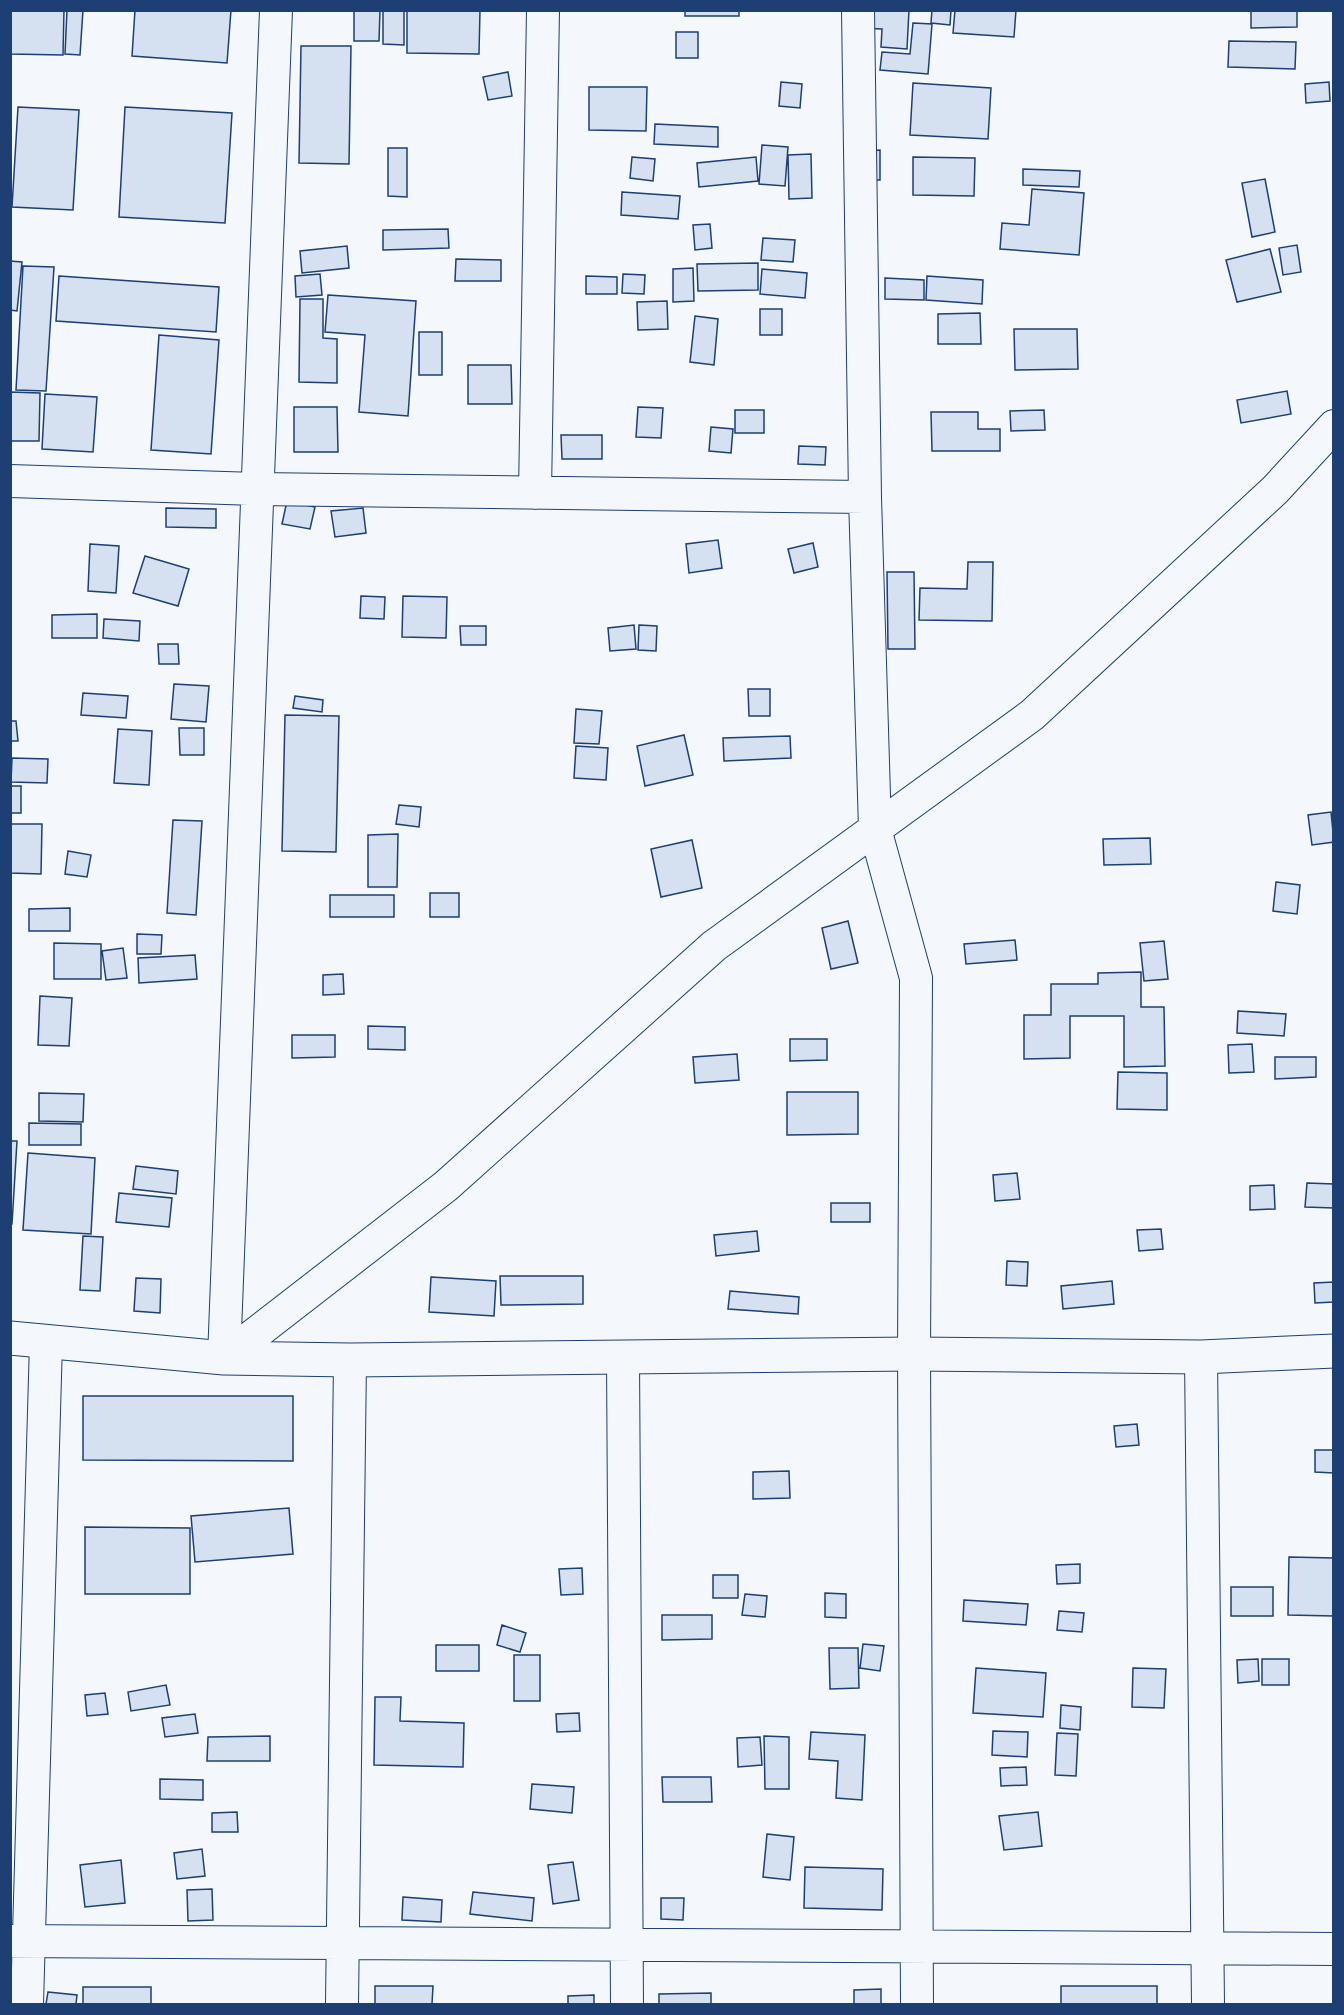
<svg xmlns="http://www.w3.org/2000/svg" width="1344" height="2015" font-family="'Titillium Web',sans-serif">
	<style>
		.building { fill: #d5e0f0; stroke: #1d3f73; stroke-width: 1.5 }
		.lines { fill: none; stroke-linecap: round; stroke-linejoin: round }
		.street-casing { stroke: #1d3f73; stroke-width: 34 }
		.secondary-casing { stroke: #1d3f73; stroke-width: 35 }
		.street { stroke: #f4f7fb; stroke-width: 32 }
		.secondary { stroke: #f4f7fb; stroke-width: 33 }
	</style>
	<rect width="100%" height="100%" fill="#f4f7fb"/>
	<path class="building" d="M 10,10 L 64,10 L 63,55 L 10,54 Z
		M 67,10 L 83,10 L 80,55 L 65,54 Z
		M 135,10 L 231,10 L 227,63 L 132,56 Z
		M 354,10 L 380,10 L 379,41 L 354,41 Z
		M 383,10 L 404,10 L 404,45 L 383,44 Z
		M 407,10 L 480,10 L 479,54 L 407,53 Z
		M 685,10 L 739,10 L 739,16 L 685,16 Z
		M 862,10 L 909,10 L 907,49 L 881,47 L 882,29 L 861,28 Z
		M 932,10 L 951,10 L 950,25 L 931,23 Z
		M 955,10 L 1016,10 L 1014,37 L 953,33 Z
		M 1251,10 L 1297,10 L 1297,27 L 1251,28 Z
		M 913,23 L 932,24 L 928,74 L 880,70 L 882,52 L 910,54 Z
		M 676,32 L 698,32 L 698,58 L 676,58 Z
		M 1229,41 L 1296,42 L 1295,69 L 1228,67 Z
		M 301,46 L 351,46 L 349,164 L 299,163 Z
		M 508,72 L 512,96 L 488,100 L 483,77 Z
		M 781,82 L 802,84 L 800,108 L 779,106 Z
		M 1329,82 L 1330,101 L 1306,103 L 1305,84 Z
		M 913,83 L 991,88 L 988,139 L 910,135 Z
		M 589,87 L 647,87 L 646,131 L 589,130 Z
		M 18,107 L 79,110 L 73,210 L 12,207 Z
		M 125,107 L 232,113 L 225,223 L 119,217 Z
		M 655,124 L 718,127 L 718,147 L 654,144 Z
		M 762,145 L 788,147 L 785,186 L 759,184 Z
		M 388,148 L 407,148 L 407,197 L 388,196 Z
		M 880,150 L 880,180 L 865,180 L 865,151 Z
		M 811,154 L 812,198 L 789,199 L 788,155 Z
		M 632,157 L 655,159 L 653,181 L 630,178 Z
		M 756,157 L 758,181 L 699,187 L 697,163 Z
		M 913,157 L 975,158 L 974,196 L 913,195 Z
		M 1023,169 L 1080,171 L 1079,187 L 1023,185 Z
		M 1265,179 L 1275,232 L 1252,237 L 1242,183 Z
		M 1032,189 L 1084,193 L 1079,255 L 1000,249 L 1002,223 L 1029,225 Z
		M 622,192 L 680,196 L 678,219 L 621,215 Z
		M 710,224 L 712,248 L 695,250 L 693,225 Z
		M 448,229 L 449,248 L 383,250 L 383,230 Z
		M 763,238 L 795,240 L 793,262 L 761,260 Z
		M 1297,245 L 1301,272 L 1283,275 L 1279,248 Z
		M 347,246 L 349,268 L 302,273 L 300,251 Z
		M 1270,249 L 1281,292 L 1237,302 L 1226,260 Z
		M 456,259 L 501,260 L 501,281 L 455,281 Z
		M 10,261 L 22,262 L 17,311 L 10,310 Z
		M 758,263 L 758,290 L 698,291 L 697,264 Z
		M 23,266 L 54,267 L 46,391 L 16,390 Z
		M 693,268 L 694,301 L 673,302 L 673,269 Z
		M 762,269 L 807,273 L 805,298 L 760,294 Z
		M 320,274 L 322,295 L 296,297 L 295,276 Z
		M 623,274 L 645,275 L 644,294 L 622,293 Z
		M 59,276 L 219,287 L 216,332 L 56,321 Z
		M 586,276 L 617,277 L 617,294 L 586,294 Z
		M 927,276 L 983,280 L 982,304 L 926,300 Z
		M 885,278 L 924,280 L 924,300 L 885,299 Z
		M 328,295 L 416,301 L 408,416 L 359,412 L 365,335 L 325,332 Z
		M 300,299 L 323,299 L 323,338 L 337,339 L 337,383 L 299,382 Z
		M 667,301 L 668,329 L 638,330 L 637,302 Z
		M 760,309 L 782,309 L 782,335 L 760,335 Z
		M 980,313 L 981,344 L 938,344 L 938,314 Z
		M 695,316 L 718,319 L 714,365 L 690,362 Z
		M 1014,329 L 1077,329 L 1078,369 L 1015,370 Z
		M 419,332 L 442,332 L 442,375 L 419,375 Z
		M 159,335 L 219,340 L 211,454 L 151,450 Z
		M 468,365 L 511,365 L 512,404 L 468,404 Z
		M 1287,391 L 1291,414 L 1241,423 L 1237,400 Z
		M 10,392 L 40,393 L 39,441 L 10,441 Z
		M 45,394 L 97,397 L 93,452 L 42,449 Z
		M 294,407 L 337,407 L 338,452 L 294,452 Z
		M 638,407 L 663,408 L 661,438 L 636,437 Z
		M 735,410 L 764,410 L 764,433 L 735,433 Z
		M 1044,410 L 1045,430 L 1011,431 L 1010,411 Z
		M 931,412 L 978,412 L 978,429 L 1000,429 L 1000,451 L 932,451 Z
		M 711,427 L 733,429 L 731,453 L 709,451 Z
		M 561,435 L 602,435 L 602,459 L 562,459 Z
		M 799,446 L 826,447 L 825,465 L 798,464 Z
		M 287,501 L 315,507 L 310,529 L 282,524 Z
		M 166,508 L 216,509 L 216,528 L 166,527 Z
		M 363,508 L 366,533 L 335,537 L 331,511 Z
		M 718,540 L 722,568 L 689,573 L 686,544 Z
		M 813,543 L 818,567 L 794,573 L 788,549 Z
		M 90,544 L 119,546 L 116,593 L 88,591 Z
		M 145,556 L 189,569 L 178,606 L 133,593 Z
		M 968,562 L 993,562 L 992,621 L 919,620 L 920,588 L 967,589 Z
		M 887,572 L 914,572 L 915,649 L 888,649 Z
		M 361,596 L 385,597 L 384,619 L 360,618 Z
		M 403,596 L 447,597 L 446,638 L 402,637 Z
		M 97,614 L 97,638 L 52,638 L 52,615 Z
		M 104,619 L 140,621 L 139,641 L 103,638 Z
		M 634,625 L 636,649 L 610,651 L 608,628 Z
		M 639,625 L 657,626 L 656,651 L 638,650 Z
		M 460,626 L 486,626 L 486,645 L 461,645 Z
		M 158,644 L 178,644 L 179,664 L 159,664 Z
		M 174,684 L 209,686 L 206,722 L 171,719 Z
		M 748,689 L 770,689 L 770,716 L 749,716 Z
		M 83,693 L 128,696 L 126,718 L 81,715 Z
		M 295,696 L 323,700 L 322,712 L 293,708 Z
		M 576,709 L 602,711 L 599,744 L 574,743 Z
		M 285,715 L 339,716 L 336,852 L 282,851 Z
		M 10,721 L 16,721 L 18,741 L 10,741 Z
		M 179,728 L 204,728 L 204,755 L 180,755 Z
		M 118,729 L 152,731 L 149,785 L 114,783 Z
		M 684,735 L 693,775 L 645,786 L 637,746 Z
		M 790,736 L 791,758 L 724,761 L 723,738 Z
		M 576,746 L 608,748 L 606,780 L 574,778 Z
		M 12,758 L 48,759 L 47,783 L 11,782 Z
		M 10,786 L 21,786 L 21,813 L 10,813 Z
		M 399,805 L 421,807 L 419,827 L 396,824 Z
		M 1331,812 L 1334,842 L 1312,845 L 1308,815 Z
		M 173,820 L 202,821 L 196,915 L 167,913 Z
		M 10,824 L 42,824 L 41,874 L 10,873 Z
		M 398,834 L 397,887 L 368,887 L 368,835 Z
		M 1150,838 L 1151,864 L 1104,865 L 1103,839 Z
		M 692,840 L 702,888 L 661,897 L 651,849 Z
		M 68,851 L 91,855 L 87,877 L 65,874 Z
		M 1276,882 L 1300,885 L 1297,914 L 1273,911 Z
		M 430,893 L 459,893 L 459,917 L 430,917 Z
		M 330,895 L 394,895 L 394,917 L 330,917 Z
		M 70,908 L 70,931 L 29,931 L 29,909 Z
		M 848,921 L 858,963 L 831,969 L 822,928 Z
		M 137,934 L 162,935 L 161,954 L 137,954 Z
		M 1015,940 L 1017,960 L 966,964 L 964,944 Z
		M 1164,941 L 1168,979 L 1144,981 L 1140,943 Z
		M 54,943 L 101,944 L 101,979 L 54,979 Z
		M 123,948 L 127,978 L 106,980 L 102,951 Z
		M 195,955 L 197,979 L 139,983 L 138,958 Z
		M 1141,972 L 1141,1007 L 1164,1007 L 1165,1066 L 1124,1067 L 1124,1016 L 1070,1016 L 1070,1058 L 1024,1059 L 1024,1015 L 1051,1015 L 1051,984 L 1098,984 L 1098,973 Z
		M 343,974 L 344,994 L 323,995 L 323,975 Z
		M 40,996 L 72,998 L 69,1046 L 38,1045 Z
		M 1238,1011 L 1286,1014 L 1284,1036 L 1237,1033 Z
		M 368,1026 L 405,1027 L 405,1050 L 368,1049 Z
		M 292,1035 L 335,1035 L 335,1057 L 292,1058 Z
		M 790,1039 L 827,1039 L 827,1060 L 790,1061 Z
		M 1252,1044 L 1254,1072 L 1229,1073 L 1228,1045 Z
		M 737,1054 L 739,1080 L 695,1083 L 693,1057 Z
		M 1275,1057 L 1316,1057 L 1316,1077 L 1275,1079 Z
		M 1118,1072 L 1167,1073 L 1167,1110 L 1117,1109 Z
		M 787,1092 L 858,1092 L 858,1134 L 787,1135 Z
		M 39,1093 L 84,1094 L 83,1122 L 39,1121 Z
		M 29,1123 L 81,1124 L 81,1145 L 29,1145 Z
		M 10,1141 L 17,1141 L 12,1224 L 10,1224 Z
		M 28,1153 L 95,1158 L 91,1234 L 23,1230 Z
		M 136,1166 L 178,1171 L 176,1194 L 133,1189 Z
		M 1017,1173 L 1020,1199 L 995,1201 L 993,1175 Z
		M 1307,1183 L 1334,1184 L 1334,1208 L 1305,1207 Z
		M 1274,1185 L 1275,1209 L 1250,1210 L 1250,1186 Z
		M 119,1193 L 172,1198 L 169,1227 L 116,1222 Z
		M 831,1203 L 870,1203 L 870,1222 L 831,1222 Z
		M 1161,1229 L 1163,1249 L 1139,1251 L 1137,1230 Z
		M 757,1231 L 759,1251 L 716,1256 L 714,1235 Z
		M 83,1236 L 103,1237 L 100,1291 L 80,1290 Z
		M 1007,1261 L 1028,1262 L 1027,1286 L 1006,1285 Z
		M 500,1276 L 583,1276 L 583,1304 L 501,1305 Z
		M 431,1277 L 496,1281 L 494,1316 L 429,1312 Z
		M 136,1278 L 161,1279 L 160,1313 L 134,1311 Z
		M 1112,1281 L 1114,1304 L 1063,1309 L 1061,1286 Z
		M 1334,1282 L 1334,1302 L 1315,1303 L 1314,1283 Z
		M 730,1291 L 799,1297 L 798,1314 L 728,1309 Z
		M 83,1396 L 293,1396 L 293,1461 L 83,1460 Z
		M 1137,1424 L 1139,1445 L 1116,1447 L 1114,1426 Z
		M 1315,1450 L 1334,1450 L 1334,1473 L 1315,1472 Z
		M 789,1471 L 790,1498 L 753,1499 L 753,1472 Z
		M 289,1508 L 293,1554 L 195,1562 L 191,1516 Z
		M 85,1527 L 190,1528 L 190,1594 L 85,1594 Z
		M 1289,1557 L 1334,1558 L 1334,1616 L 1288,1615 Z
		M 1080,1564 L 1080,1583 L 1057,1584 L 1056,1565 Z
		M 582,1568 L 583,1594 L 561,1595 L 559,1569 Z
		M 713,1575 L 738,1575 L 738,1598 L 713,1598 Z
		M 1231,1587 L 1273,1587 L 1273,1616 L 1231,1616 Z
		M 825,1593 L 846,1594 L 846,1618 L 825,1617 Z
		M 745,1594 L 767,1596 L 765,1617 L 742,1615 Z
		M 964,1600 L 1028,1604 L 1026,1625 L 963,1621 Z
		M 1059,1611 L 1084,1613 L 1082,1632 L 1057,1630 Z
		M 662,1615 L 712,1615 L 712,1639 L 662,1640 Z
		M 502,1625 L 526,1633 L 520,1652 L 497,1645 Z
		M 863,1644 L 884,1646 L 880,1671 L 860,1668 Z
		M 436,1645 L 479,1645 L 479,1671 L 436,1671 Z
		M 829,1648 L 858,1648 L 859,1688 L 830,1689 Z
		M 514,1655 L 540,1655 L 540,1701 L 514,1701 Z
		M 1258,1659 L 1259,1681 L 1238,1683 L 1237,1660 Z
		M 1262,1659 L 1289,1659 L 1289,1685 L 1262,1685 Z
		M 976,1668 L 1046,1673 L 1043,1717 L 973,1713 Z
		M 1133,1668 L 1166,1669 L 1164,1708 L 1132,1707 Z
		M 166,1685 L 170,1705 L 131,1711 L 128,1692 Z
		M 105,1693 L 108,1714 L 87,1716 L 85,1695 Z
		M 375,1697 L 401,1697 L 400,1721 L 464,1723 L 463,1767 L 374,1765 Z
		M 1061,1705 L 1081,1707 L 1080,1730 L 1060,1728 Z
		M 579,1713 L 580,1731 L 557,1732 L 556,1714 Z
		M 195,1714 L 198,1733 L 165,1737 L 162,1718 Z
		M 993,1731 L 1028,1732 L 1027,1757 L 992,1755 Z
		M 811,1732 L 865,1735 L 862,1800 L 836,1798 L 838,1761 L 809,1759 Z
		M 1057,1733 L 1078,1734 L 1076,1776 L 1055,1775 Z
		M 270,1736 L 270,1761 L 207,1761 L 208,1737 Z
		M 764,1736 L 789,1737 L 789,1789 L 765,1789 Z
		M 760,1737 L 762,1765 L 738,1767 L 737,1738 Z
		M 1026,1767 L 1027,1785 L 1001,1786 L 1000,1768 Z
		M 662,1777 L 711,1777 L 712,1802 L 663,1802 Z
		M 160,1779 L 203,1780 L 203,1800 L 160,1799 Z
		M 532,1784 L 574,1787 L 572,1813 L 530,1809 Z
		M 237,1812 L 238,1832 L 212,1832 L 212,1813 Z
		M 1038,1812 L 1042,1846 L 1004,1850 L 999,1816 Z
		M 767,1834 L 794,1837 L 790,1880 L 763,1877 Z
		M 202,1849 L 205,1876 L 177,1879 L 174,1853 Z
		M 121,1860 L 125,1903 L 85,1907 L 80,1865 Z
		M 573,1862 L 579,1900 L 553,1904 L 548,1865 Z
		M 805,1867 L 883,1869 L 882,1910 L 804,1908 Z
		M 212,1889 L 213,1920 L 188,1921 L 187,1890 Z
		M 473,1892 L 534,1898 L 532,1921 L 470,1914 Z
		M 403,1897 L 442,1900 L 441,1922 L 402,1920 Z
		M 661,1898 L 684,1898 L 683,1920 L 661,1919 Z
		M 375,1986 L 433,1986 L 432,2004 L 375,2004 Z
		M 1061,1986 L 1157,1986 L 1157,2004 L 1061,2004 Z
		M 83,1987 L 151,1987 L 151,2004 L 83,2004 Z
		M 881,1989 L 881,2004 L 854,2004 L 854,1990 Z
		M 48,1992 L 77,1995 L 76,2004 L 46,2004 Z
		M 711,1993 L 711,2004 L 659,2004 L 659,1994 Z
		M 594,1995 L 594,2004 L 568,2004 L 568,1996 Z"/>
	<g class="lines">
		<g class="street-casing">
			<path id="street" d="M 858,10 L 865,497 L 875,829 L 916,978 L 914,1354 L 917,2004
				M 10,481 L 257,489 L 865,497
				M 535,493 L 543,10
				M 623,1357 L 627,2004
				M 1201,1357 L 1208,2004
				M 224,1358 L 446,1186 L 714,946 L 1032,715 L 1275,490 L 1334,426
				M 224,1358 L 276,10
				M 10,1941 L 1334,1949
				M 27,2004 L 46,1342
				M 342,2004 L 350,1360"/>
		</g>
		<g class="secondary-casing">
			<path id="secondary" d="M 10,1338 L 224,1358 L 350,1360 L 914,1354 L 1201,1357 L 1334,1351"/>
		</g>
		<use href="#street" class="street"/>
		<use href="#secondary" class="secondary"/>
	</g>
	<rect width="1344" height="2015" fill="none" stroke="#1d3f73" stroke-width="24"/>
</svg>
